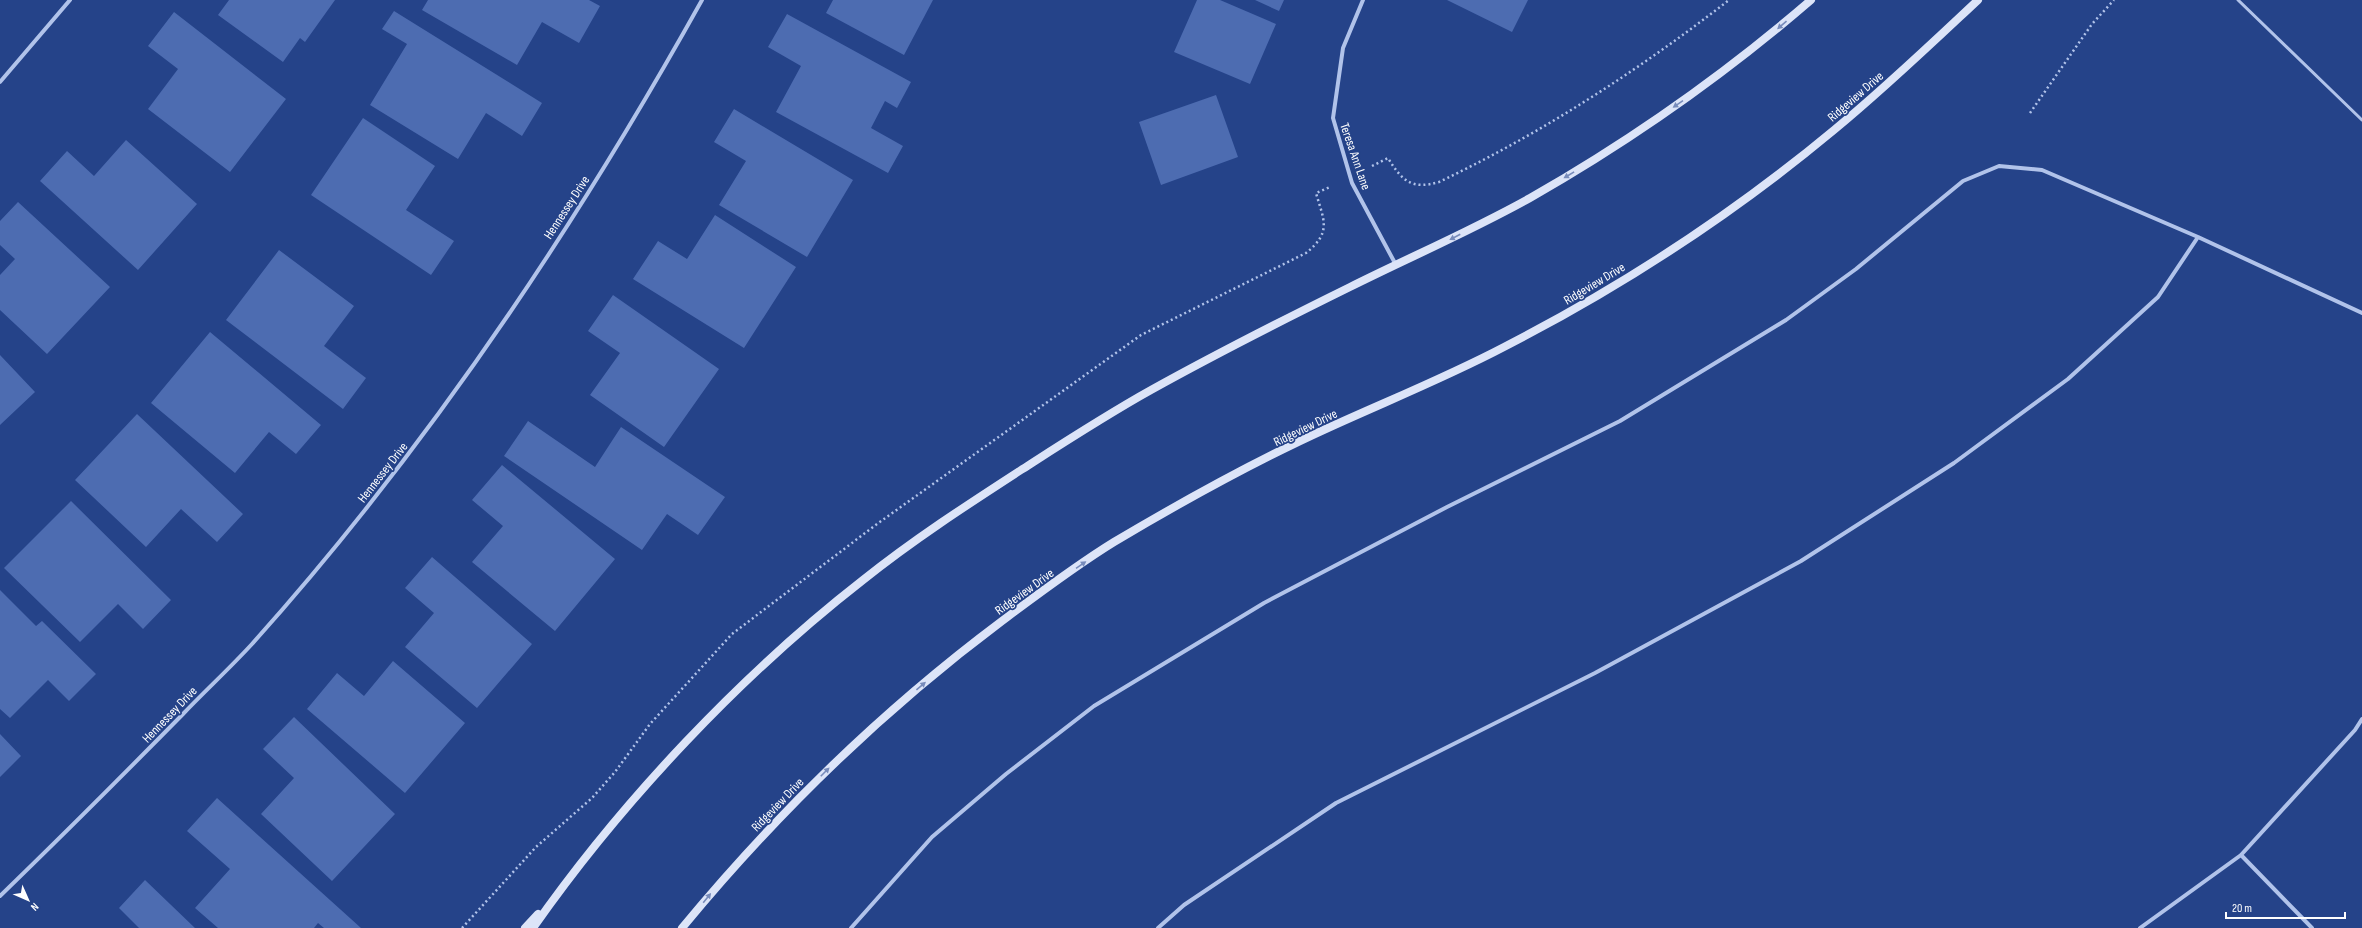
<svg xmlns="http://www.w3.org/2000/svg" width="2362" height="928" font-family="'Sofia Sans Condensed',sans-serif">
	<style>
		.building { fill: #4d6cb1 }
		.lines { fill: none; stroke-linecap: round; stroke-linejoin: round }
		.path { stroke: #b1c3ea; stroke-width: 2.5; stroke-dasharray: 2 3; stroke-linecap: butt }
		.lane { stroke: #b1c3ea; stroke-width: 3 }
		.street { stroke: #b1c3ea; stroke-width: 4 }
		.secondary { stroke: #dce4f8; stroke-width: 8 }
		.oneway { fill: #778bbb }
		.labels { text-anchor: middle; stroke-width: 3.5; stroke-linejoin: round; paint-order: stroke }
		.street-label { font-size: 13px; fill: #fff; stroke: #254389 }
	</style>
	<rect width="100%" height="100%" fill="#254389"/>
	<path class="building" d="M 229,0 L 335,0 L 305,42 L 300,38 L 283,62 L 218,15 Z
		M 428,0 L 589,0 L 600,6 L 579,43 L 542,22 L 517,65 L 422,10 Z
		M 833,0 L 933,0 L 904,55 L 826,13 Z
		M 1197,0 L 1220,0 L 1276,24 L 1250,84 L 1174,52 Z
		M 1255,0 L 1284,0 L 1279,11 Z
		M 1447,0 L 1528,0 L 1512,32 Z
		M 394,11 L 542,103 L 522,136 L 486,113 L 458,159 L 370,105 L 407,44 L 382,29 Z
		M 174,12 L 286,99 L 230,172 L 148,109 L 178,69 L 148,46 Z
		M 787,14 L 911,82 L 897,108 L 885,101 L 871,128 L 903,146 L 888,173 L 776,112 L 801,66 L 768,47 Z
		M 1216,95 L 1238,157 L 1161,185 L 1139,122 Z
		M 734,109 L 853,180 L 807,257 L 719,205 L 746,161 L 714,142 Z
		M 363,118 L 435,166 L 406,210 L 454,241 L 431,275 L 311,195 Z
		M 126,140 L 197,204 L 138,270 L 40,181 L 67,151 L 94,176 Z
		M 18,202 L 110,287 L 47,354 L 0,310 L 0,275 L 15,259 L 0,245 L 0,221 Z
		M 715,215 L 796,267 L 744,348 L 633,279 L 658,241 L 687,259 Z
		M 279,250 L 354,306 L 324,346 L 366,378 L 343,409 L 226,320 Z
		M 613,295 L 719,369 L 664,447 L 590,395 L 620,353 L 588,331 Z
		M 210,332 L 321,425 L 296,454 L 269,432 L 235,473 L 151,403 Z
		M 0,355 L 35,392 L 0,425 Z
		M 137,414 L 243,514 L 217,542 L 181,509 L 146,547 L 75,480 Z
		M 528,421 L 595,467 L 621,427 L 725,497 L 698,535 L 667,514 L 642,550 L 504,456 Z
		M 502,465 L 615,559 L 555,631 L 472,562 L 503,526 L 472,500 Z
		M 71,501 L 171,600 L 143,629 L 118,604 L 80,642 L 4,568 Z
		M 432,557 L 532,644 L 477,708 L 405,647 L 434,613 L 405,588 Z
		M 0,590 L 36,626 L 42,621 L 96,674 L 69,701 L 48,680 L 10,718 L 0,709 Z
		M 393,661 L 465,723 L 405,793 L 307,709 L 337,673 L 364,696 Z
		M 294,717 L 395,814 L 332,881 L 261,814 L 294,778 L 263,749 Z
		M 0,734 L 21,756 L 0,777 Z
		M 217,798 L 361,928 L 324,928 L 318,923 L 314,928 L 218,928 L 195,908 L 230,869 L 187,831 Z
		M 145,880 L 195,928 L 139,928 L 119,908 Z"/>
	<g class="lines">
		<path class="path" d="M 2030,113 L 2092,24 L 2114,0
			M 1372,166 L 1388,158 C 1402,181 1412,190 1439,182 C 1542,133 1639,70 1729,0
			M 462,928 L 536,847 L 592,798 L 615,772 L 650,724 L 732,634 L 877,524 L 1141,335 L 1306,253 C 1332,232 1324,221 1316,193 L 1330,187"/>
		<path class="lane" d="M 2238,0 L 2362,120"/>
		<path class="street" d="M 1363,0 L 1343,48 L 1333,118 L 1352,183 L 1396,265
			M 0,82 L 70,0
			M 2241,855 L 2312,928
			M 0,896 C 62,836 123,775 183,714 C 206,690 230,668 252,644 C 427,449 575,228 702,0
			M 851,928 L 932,837 L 1006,774 L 1094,706 L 1264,603 L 1447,507 L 1620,421 L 1786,320 L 1856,269 L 1963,181 L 1999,166 L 2042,170 L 2198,237 L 2362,313
			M 1158,928 L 1184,905 L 1336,803 L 1595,673 L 1801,561 L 1954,463 L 2068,379 L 2158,297 L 2198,237
			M 2140,928 L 2241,855 L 2355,730 L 2362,719"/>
		<path class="secondary" d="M 525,928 L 538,914
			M 533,928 C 622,801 741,675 863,580 C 913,540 967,505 1021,470 C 1063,443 1106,415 1151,390 C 1216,354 1283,320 1350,287 C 1410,257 1471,231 1530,198 C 1630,141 1724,75 1811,0
			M 682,928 C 777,813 883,710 1002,621 C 1038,594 1075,566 1114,542 C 1183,501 1255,461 1328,428 C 1387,401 1447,377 1504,347 C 1621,287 1733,214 1834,130 C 1884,89 1931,44 1978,0"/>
	</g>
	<defs><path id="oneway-solid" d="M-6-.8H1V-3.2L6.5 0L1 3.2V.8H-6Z"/></defs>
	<g class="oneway">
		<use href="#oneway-solid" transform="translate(1782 25) rotate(139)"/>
		<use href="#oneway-solid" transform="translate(1678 104) rotate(146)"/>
		<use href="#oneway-solid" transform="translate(1569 175) rotate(149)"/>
		<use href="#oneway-solid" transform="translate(1455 237) rotate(152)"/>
		<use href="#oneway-solid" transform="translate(1081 565) rotate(-34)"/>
		<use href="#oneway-solid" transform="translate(921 686) rotate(-40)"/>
		<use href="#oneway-solid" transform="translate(825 772) rotate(-45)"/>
		<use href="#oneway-solid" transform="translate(707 898) rotate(-51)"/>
	</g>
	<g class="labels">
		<g class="street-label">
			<text transform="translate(1855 96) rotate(-41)" y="5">Ridgeview Drive</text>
			<text transform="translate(1356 156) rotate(71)" y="5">Teresa Ann Lane</text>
			<text transform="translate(566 207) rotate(-57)" y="5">Hennessey Drive</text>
			<text transform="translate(1594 283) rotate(-31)" y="5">Ridgeview Drive</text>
			<text transform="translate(1305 427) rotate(-26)" y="5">Ridgeview Drive</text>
			<text transform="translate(382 472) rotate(-52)" y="5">Hennessey Drive</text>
			<text transform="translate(1024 591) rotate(-36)" y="5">Ridgeview Drive</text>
			<text transform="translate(169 714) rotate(-46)" y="5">Hennessey Drive</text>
			<text transform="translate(777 804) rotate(-46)" y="5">Ridgeview Drive</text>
		</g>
	</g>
	<g transform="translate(28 900) rotate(135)" stroke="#254389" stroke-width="3" paint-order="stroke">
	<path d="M0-3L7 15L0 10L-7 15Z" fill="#ffffff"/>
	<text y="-6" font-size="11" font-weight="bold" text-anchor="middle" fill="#ffffff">N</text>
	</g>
	<path d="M2226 912v6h119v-6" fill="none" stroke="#ffffff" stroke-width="2"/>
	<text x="2232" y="912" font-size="12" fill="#ffffff" stroke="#254389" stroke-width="3" paint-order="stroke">20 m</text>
</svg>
